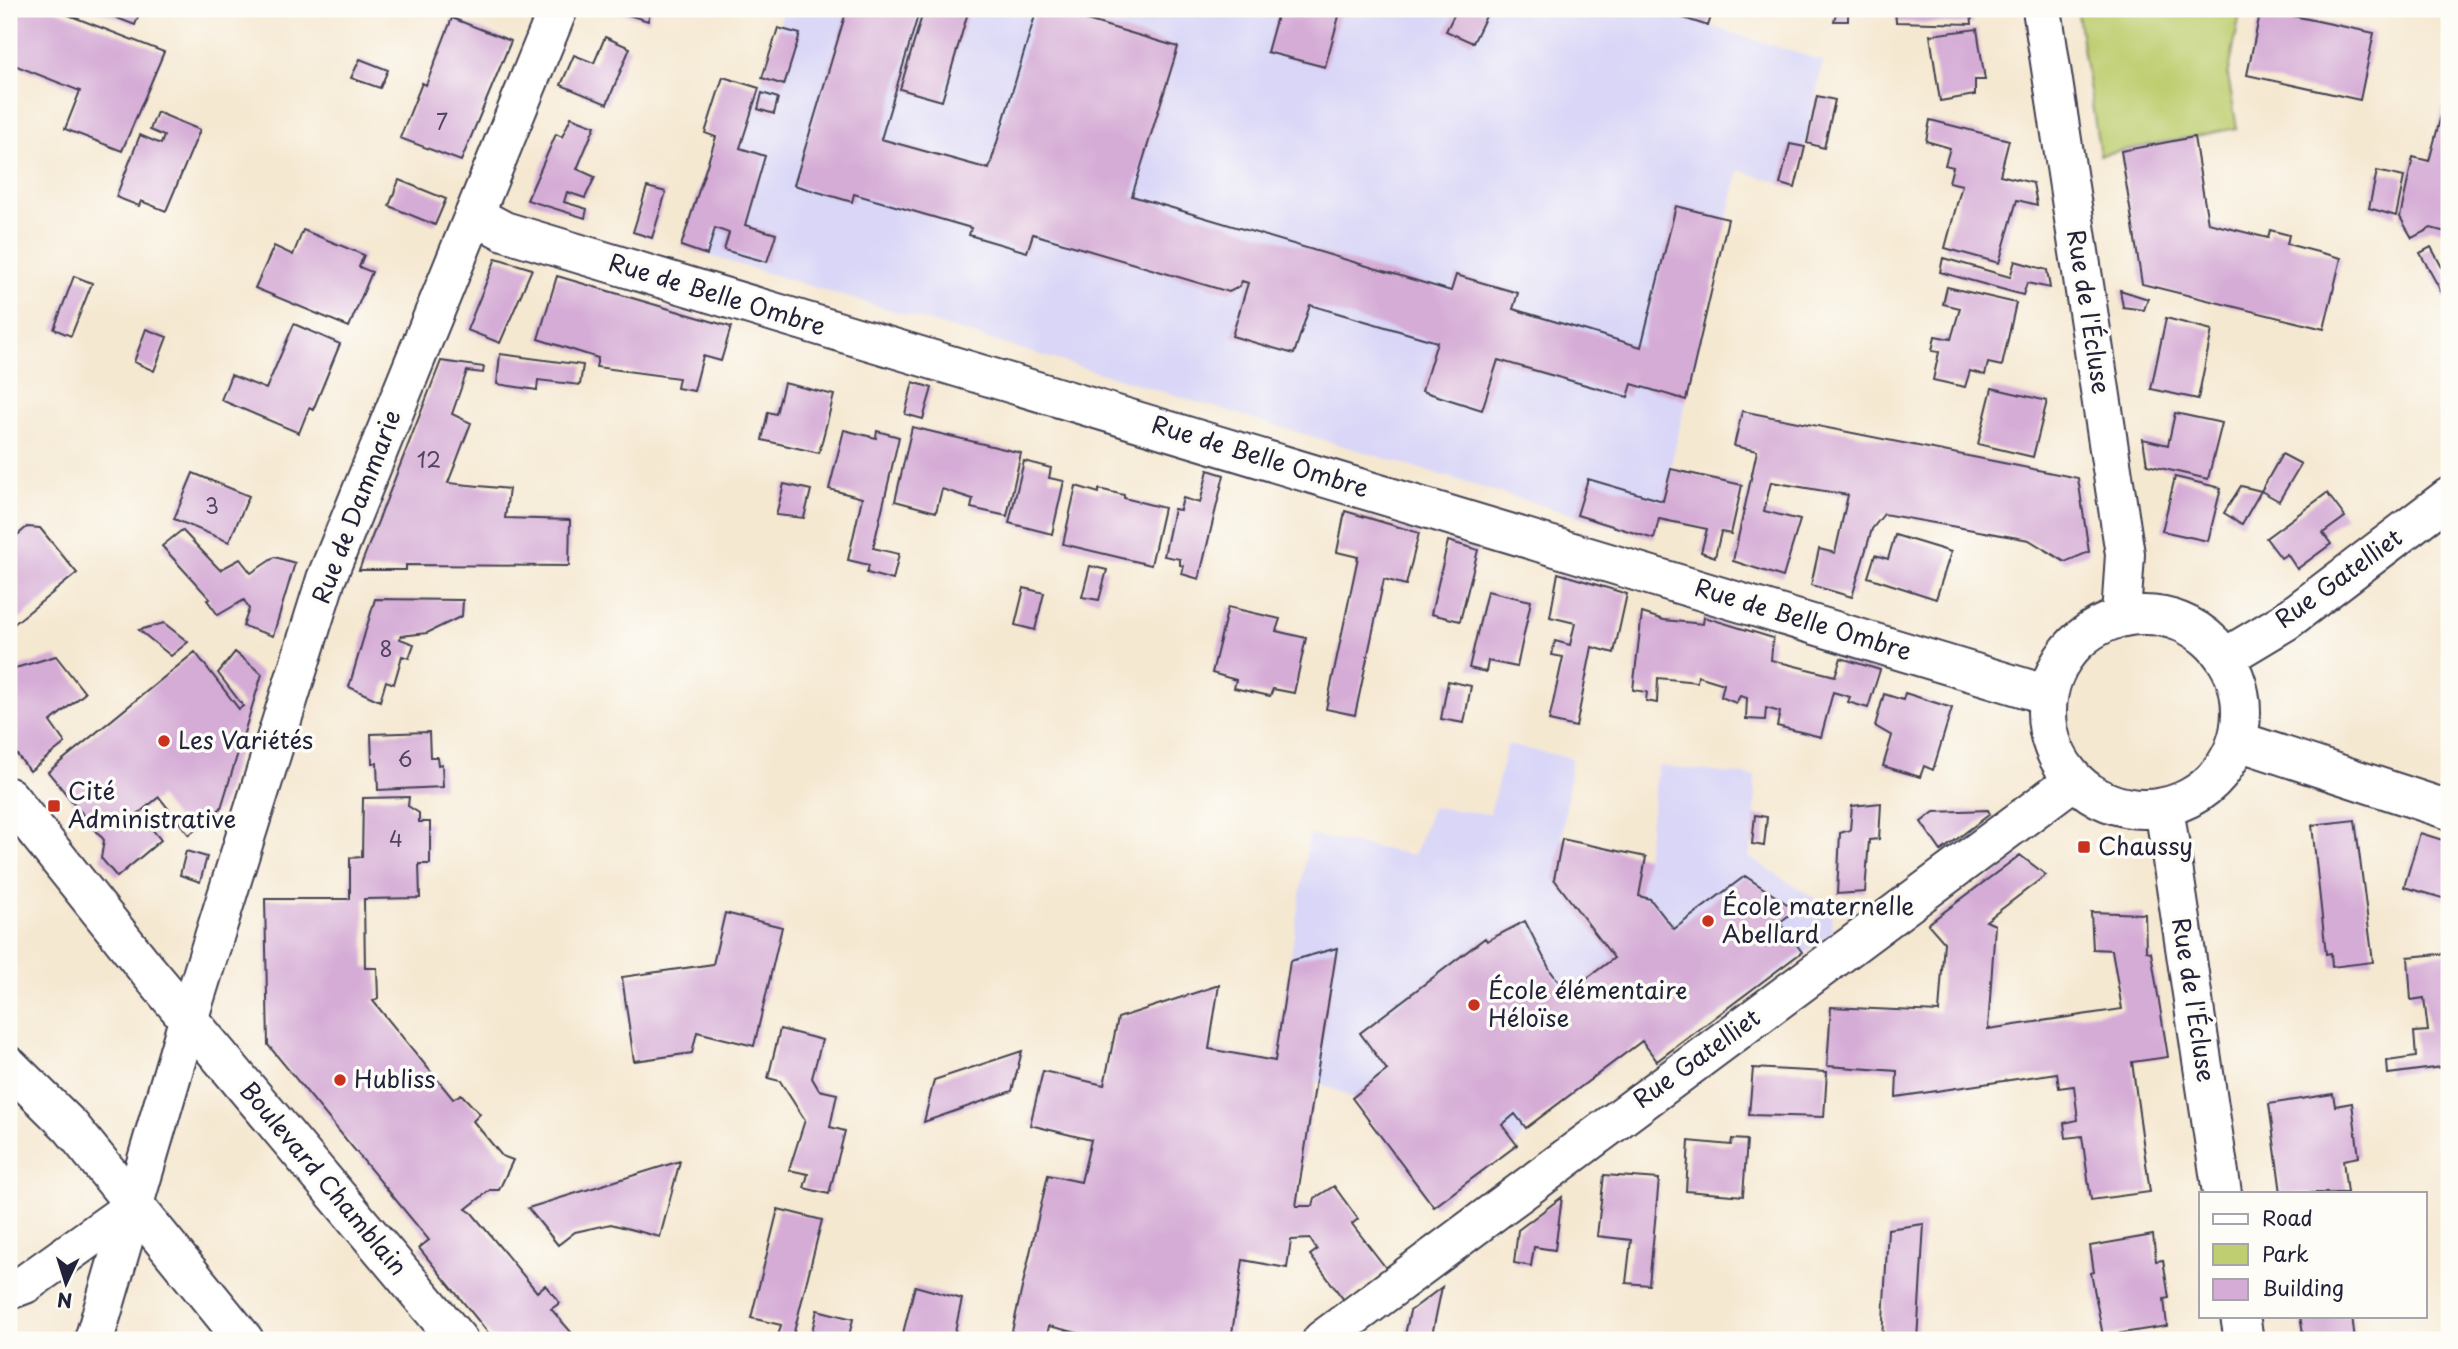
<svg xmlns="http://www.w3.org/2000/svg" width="2458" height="1349" font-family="'Playpen Sans',sans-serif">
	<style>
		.built { fill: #d9d6f7 }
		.green { fill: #bece70; stroke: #707856; stroke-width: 2 }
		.building { fill: #d5acd6 }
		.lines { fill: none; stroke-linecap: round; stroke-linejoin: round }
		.street-casing { stroke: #424052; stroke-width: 42 }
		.secondary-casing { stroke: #424052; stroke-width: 42 }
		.primary-casing { stroke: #424052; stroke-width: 42 }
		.street { stroke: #fff; stroke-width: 38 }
		.secondary { stroke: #fff; stroke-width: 38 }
		.primary { stroke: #fff; stroke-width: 38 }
		.poi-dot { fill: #c8321e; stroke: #fdfcf7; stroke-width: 2.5 }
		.labels { text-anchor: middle; stroke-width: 7; stroke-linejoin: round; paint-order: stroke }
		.number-label { font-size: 21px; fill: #4f4462 }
		.street-label { font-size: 24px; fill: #22223b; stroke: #fdfcf7 }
		.poi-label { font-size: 24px; fill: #22223b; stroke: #fdfcf7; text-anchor: start }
	</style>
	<rect width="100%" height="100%" fill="#fdfcf7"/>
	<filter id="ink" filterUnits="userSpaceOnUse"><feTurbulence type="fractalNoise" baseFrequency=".0143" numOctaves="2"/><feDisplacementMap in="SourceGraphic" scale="14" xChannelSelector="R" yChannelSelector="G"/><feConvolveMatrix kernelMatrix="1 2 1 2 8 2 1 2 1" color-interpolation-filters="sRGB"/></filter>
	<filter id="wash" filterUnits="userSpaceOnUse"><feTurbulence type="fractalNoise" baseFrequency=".00686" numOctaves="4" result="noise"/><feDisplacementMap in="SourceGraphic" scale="28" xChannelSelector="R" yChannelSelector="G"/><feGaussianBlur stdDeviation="1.57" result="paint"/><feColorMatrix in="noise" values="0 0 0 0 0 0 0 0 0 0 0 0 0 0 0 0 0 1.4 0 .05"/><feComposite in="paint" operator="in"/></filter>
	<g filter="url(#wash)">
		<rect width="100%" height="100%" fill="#f5e8d1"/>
		<path class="built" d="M 784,9 L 1655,9 L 1823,61 L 1795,188 L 1739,170 L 1654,539 L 707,255 Z
			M 1507,745 L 1572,758 L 1562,839 L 1646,857 L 1658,766 L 1755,776 L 1755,815 L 1749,857 L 1831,909 L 1832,933 L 1657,1061 L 1641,1042 L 1526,1128 L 1517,1145 L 1434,1207 L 1352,1098 L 1316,1081 L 1337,948 L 1290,961 L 1309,835 L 1414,855 L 1432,807 L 1490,814 Z"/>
		<path class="green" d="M 2077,9 L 2241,9 L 2228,76 L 2237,128 L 2100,155 Z"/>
		<g id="blocks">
			<path class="building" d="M 9,9 L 53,9 L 164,52 L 122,151 L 65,129 L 80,91 L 9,63 L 11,54 L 9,53 Z
				M 94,9 L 141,9 L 135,25 Z
				M 609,9 L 651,9 L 648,21 Z
				M 847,9 L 920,9 L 881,139 L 989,169 L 1037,9 L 1050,9 L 1178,47 L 1132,196 L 1451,291 L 1456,275 L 1518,293 L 1513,309 L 1641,347 L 1676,206 L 1728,219 L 1686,400 L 1632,384 L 1628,397 L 1498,360 L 1482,410 L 1422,391 L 1437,342 L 1310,305 L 1294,354 L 1232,336 L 1248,283 L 1242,281 L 1239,287 L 1229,292 L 1033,234 L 1027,252 L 969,235 L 971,228 L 854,194 L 852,202 L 794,185 Z
				M 924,9 L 969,9 L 942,101 L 900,89 Z
				M 1279,9 L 1341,9 L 1325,67 L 1267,52 Z
				M 1457,9 L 1475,9 L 1487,14 L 1473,43 L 1446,31 Z
				M 1656,9 L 1709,9 L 1713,10 L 1708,26 Z
				M 1837,9 L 1848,9 L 1848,21 L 1834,21 Z
				M 1895,9 L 1971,9 L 1972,24 L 1896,22 Z
				M 2261,9 L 2374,33 L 2360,100 L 2247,75 Z
				M 452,18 L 511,41 L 461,161 L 400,138 L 422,83 L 426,85 Z
				M 778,28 L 800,34 L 784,85 L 762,78 Z
				M 1977,29 L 1985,80 L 1975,80 L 1975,95 L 1940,101 L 1930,35 Z
				M 605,37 L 630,48 L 607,104 L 561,85 L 574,55 L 594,63 Z
				M 360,59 L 388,70 L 380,88 L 351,78 Z
				M 723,77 L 759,88 L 740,148 L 765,156 L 745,225 L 776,234 L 767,262 L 724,250 L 729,233 L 715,228 L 707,255 L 681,246 L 716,137 L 705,133 Z
				M 2448,89 L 2449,233 L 2431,228 L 2412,238 L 2400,217 L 2413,157 L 2429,161 Z
				M 762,93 L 778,98 L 774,114 L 758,109 Z
				M 1817,96 L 1835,100 L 1824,148 L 1807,143 Z
				M 157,112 L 200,130 L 166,211 L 141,201 L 139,206 L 116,197 L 140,135 L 161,144 L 164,136 L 150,130 Z
				M 571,117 L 595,126 L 577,169 L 595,177 L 585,198 L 567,192 L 564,202 L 587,209 L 585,218 L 527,200 L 556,134 L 562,137 Z
				M 1930,120 L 2009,140 L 2000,175 L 2033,183 L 2037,205 L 2017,200 L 1999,263 L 1945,248 L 1962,185 L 1949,182 L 1953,167 L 1945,165 L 1950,148 L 1926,141 Z
				M 2194,137 L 2208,223 L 2268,238 L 2270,230 L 2289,235 L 2287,244 L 2341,258 L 2324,329 L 2142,284 L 2121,151 Z
				M 1790,144 L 1805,147 L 1795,188 L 1780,184 Z
				M 2377,171 L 2404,177 L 2396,216 L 2369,208 Z
				M 399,180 L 446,199 L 435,225 L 389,206 Z
				M 647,187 L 666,192 L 652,238 L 633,232 Z
				M 303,230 L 364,255 L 359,267 L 372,272 L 349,327 L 255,288 L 274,246 L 293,255 Z
				M 2431,247 L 2449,280 L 2449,306 L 2420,253 Z
				M 496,258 L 532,269 L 500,343 L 467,330 Z
				M 1943,258 L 2010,277 L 2015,261 L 2047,270 L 2050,288 L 2027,283 L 2023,295 L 1940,272 Z
				M 74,276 L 92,283 L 71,336 L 54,329 Z
				M 557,276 L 731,327 L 721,361 L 703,356 L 694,391 L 677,388 L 679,378 L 596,367 L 598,358 L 538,339 Z
				M 1947,287 L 2016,303 L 2002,366 L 1988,363 L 1985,375 L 1970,371 L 1965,387 L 1933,380 L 1939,352 L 1932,351 L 1935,336 L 1951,339 L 1960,308 L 1943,304 Z
				M 2120,290 L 2148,299 L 2144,310 L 2123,307 Z
				M 2166,318 L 2212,330 L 2198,399 L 2151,389 Z
				M 294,324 L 340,344 L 313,410 L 309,408 L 299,433 L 221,400 L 231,375 L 266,389 Z
				M 146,329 L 167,337 L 154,371 L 134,362 Z
				M 500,354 L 583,365 L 580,385 L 538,380 L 537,390 L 497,384 Z
				M 441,361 L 484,367 L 483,373 L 467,371 L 452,414 L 471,423 L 448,483 L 509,489 L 505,518 L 570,520 L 569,566 L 406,565 L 406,570 L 359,570 Z
				M 913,382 L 932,388 L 923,419 L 905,414 Z
				M 784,383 L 834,395 L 819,453 L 762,440 L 768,412 L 776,414 Z
				M 1992,388 L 2047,401 L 2033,457 L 1978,444 Z
				M 1742,411 L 2078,478 L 2089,552 L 2065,562 L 2029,540 L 1884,514 L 1872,529 L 1852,597 L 1811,585 L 1819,549 L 1835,553 L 1848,495 L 1771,482 L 1764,511 L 1800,520 L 1783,577 L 1733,561 L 1757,451 L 1734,446 Z
				M 2175,413 L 2222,423 L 2208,479 L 2147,465 L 2143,439 L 2168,445 Z
				M 912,427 L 1021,453 L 1007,516 L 971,508 L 973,499 L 942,489 L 936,512 L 895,501 Z
				M 844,430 L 876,438 L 877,431 L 899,437 L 873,548 L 899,554 L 893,580 L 867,573 L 869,565 L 848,560 L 862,498 L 829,489 Z
				M 2282,454 L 2301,464 L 2279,501 L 2261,491 L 2242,524 L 2224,513 L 2241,486 L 2261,491 Z
				M 1024,461 L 1051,468 L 1049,478 L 1064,481 L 1052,534 L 1009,523 Z
				M 1671,469 L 1742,485 L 1731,534 L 1721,532 L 1715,557 L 1701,552 L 1707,529 L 1659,519 L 1654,539 L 1577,515 L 1588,479 L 1663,501 Z
				M 1208,470 L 1224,475 L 1199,579 L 1182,574 L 1184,566 L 1180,565 L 1180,559 L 1164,556 L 1174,509 L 1180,510 L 1183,498 L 1200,503 Z
				M 193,473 L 249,496 L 229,542 L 174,519 Z
				M 2175,477 L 2221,488 L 2208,541 L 2162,531 Z
				M 784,484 L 811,490 L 804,518 L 776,515 Z
				M 1076,486 L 1099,493 L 1099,489 L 1124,495 L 1124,498 L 1164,508 L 1151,565 L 1063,544 Z
				M 2327,493 L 2345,517 L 2323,533 L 2331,544 L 2297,569 L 2287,554 L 2281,558 L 2266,538 Z
				M 1345,511 L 1419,533 L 1406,585 L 1384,579 L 1355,715 L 1326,709 L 1358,557 L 1337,552 Z
				M 27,527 L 40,528 L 77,573 L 9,628 L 9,542 Z
				M 182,530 L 220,570 L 240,559 L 251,573 L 275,557 L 295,563 L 273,636 L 243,626 L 249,609 L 244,600 L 218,615 L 207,600 L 210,599 L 162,546 Z
				M 1895,535 L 1951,552 L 1936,599 L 1868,577 L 1875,555 L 1888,559 Z
				M 1448,541 L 1478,550 L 1460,621 L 1431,614 Z
				M 1090,566 L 1107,570 L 1099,600 L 1082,597 Z
				M 1558,573 L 1627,594 L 1614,653 L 1592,647 L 1576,727 L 1549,721 L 1563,657 L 1552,655 L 1555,641 L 1570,645 L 1575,623 L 1550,617 Z
				M 1024,588 L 1044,593 L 1035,630 L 1015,625 Z
				M 1487,591 L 1531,601 L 1517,667 L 1488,661 L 1486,672 L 1469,668 Z
				M 375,599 L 463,600 L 462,616 L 427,633 L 401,636 L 400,639 L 414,644 L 409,658 L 402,656 L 394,684 L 386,681 L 380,701 L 349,687 Z
				M 1228,607 L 1280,619 L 1276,631 L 1306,638 L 1294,693 L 1273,689 L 1270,696 L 1234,688 L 1236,680 L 1212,673 Z
				M 1642,613 L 1664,620 L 1703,624 L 1704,617 L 1773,638 L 1771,660 L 1835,676 L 1841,658 L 1880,670 L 1868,708 L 1848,702 L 1850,697 L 1833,692 L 1821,737 L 1777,726 L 1780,712 L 1766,708 L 1765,720 L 1746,719 L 1747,698 L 1740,696 L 1736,703 L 1721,697 L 1724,684 L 1698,676 L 1697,682 L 1658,678 L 1657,703 L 1646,701 L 1647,692 L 1633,690 Z
				M 164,623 L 188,642 L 171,656 L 139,630 Z
				M 195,652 L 239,709 L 243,706 L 218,673 L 235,652 L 262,674 L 221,808 L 189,835 L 159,797 L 139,813 L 161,840 L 117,877 L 101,858 L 104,840 L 48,772 Z
				M 56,656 L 85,693 L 50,722 L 65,743 L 30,771 L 9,745 L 9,665 L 12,669 Z
				M 1448,681 L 1471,686 L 1464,723 L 1441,719 Z
				M 1905,693 L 1952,708 L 1933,770 L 1924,766 L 1920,777 L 1883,766 L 1892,736 L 1875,726 L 1884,694 L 1903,700 Z
				M 429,732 L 430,757 L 437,757 L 438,765 L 442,764 L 443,787 L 378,790 L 377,763 L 372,763 L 371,734 Z
				M 409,797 L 408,806 L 419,813 L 419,822 L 430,822 L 430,864 L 419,864 L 420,898 L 364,899 L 365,968 L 377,968 L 378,998 L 373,1001 L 453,1099 L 461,1094 L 480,1114 L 473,1121 L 502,1156 L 513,1160 L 499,1190 L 490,1190 L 466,1209 L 472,1213 L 537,1292 L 545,1285 L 560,1303 L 551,1309 L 578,1340 L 494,1340 L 419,1248 L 429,1240 L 268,1045 L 265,899 L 350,899 L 350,858 L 362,857 L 363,798 Z
				M 1881,803 L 1879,839 L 1869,840 L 1865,892 L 1837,894 L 1840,833 L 1850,830 L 1852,806 Z
				M 1988,810 L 1990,814 L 1941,851 L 1921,822 L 1934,812 Z
				M 1755,815 L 1767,817 L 1764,846 L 1752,844 Z
				M 2355,820 L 2373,962 L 2332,967 L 2331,953 L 2326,954 L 2312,825 Z
				M 2420,833 L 2449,842 L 2449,900 L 2404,887 Z
				M 1562,839 L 1646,857 L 1639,896 L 1650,899 L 1674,929 L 1745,876 L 1796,910 L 1780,922 L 1802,952 L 1657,1061 L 1642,1041 L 1526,1128 L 1515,1114 L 1502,1125 L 1517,1145 L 1434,1207 L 1352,1098 L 1387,1070 L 1360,1033 L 1485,938 L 1487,941 L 1525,921 L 1550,970 L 1567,993 L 1614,958 L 1554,879 Z
				M 186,851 L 207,857 L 200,882 L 180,875 Z
				M 2020,855 L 2046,875 L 1986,921 L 1995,925 L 1988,1029 L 2122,1009 L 2112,950 L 2093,949 L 2091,912 L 2145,914 L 2146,951 L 2151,952 L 2168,1057 L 2132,1062 L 2150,1192 L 2091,1200 L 2082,1136 L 2066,1138 L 2064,1123 L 2078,1120 L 2074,1086 L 2059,1088 L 2057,1073 L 1896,1097 L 1897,1071 L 1827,1066 L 1831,1007 L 1939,1012 L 1944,942 L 1928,924 Z
				M 725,913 L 782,927 L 754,1046 L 697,1032 L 692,1053 L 634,1061 L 622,977 L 713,964 Z
				M 1337,948 L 1296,1206 L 1313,1206 L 1315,1198 L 1334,1186 L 1358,1219 L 1352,1224 L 1386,1268 L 1344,1300 L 1310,1255 L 1317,1250 L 1310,1239 L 1291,1240 L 1287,1268 L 1243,1260 L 1231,1340 L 1203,1340 L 1203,1338 L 1166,1334 L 1159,1340 L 1107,1340 L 1049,1326 L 1046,1340 L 1010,1340 L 1048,1175 L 1081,1182 L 1091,1140 L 1030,1125 L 1043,1071 L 1104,1085 L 1118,1018 L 1219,985 L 1209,1049 L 1275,1061 L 1290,961 Z
				M 2449,953 L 2449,1066 L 2388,1074 L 2387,1061 L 2416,1057 L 2414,1032 L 2428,1031 L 2424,998 L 2411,1000 L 2408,957 Z
				M 780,1029 L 822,1040 L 812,1078 L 819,1090 L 837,1094 L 830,1127 L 845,1131 L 829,1194 L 804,1188 L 808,1174 L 789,1170 L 805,1120 L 780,1081 L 768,1078 Z
				M 1022,1051 L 1012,1091 L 924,1122 L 934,1080 Z
				M 1753,1068 L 1827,1072 L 1824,1117 L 1749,1115 Z
				M 2333,1094 L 2335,1106 L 2352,1103 L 2359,1157 L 2343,1160 L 2347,1193 L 2281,1193 L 2269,1104 Z
				M 1732,1139 L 1747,1140 L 1743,1196 L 1686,1191 L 1689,1141 L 1731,1145 Z
				M 680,1161 L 660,1237 L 611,1224 L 575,1232 L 558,1245 L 528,1208 Z
				M 1604,1175 L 1659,1179 L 1649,1285 L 1626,1283 L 1631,1240 L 1597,1236 Z
				M 1562,1197 L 1555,1250 L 1534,1247 L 1531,1266 L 1514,1263 L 1518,1230 Z
				M 778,1209 L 822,1220 L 792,1340 L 777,1340 L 781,1325 L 751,1318 Z
				M 1924,1224 L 1917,1340 L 1882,1340 L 1888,1229 Z
				M 2153,1235 L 2156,1261 L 2163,1260 L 2169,1298 L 2164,1299 L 2167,1326 L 2103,1336 L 2091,1273 L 2094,1272 L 2090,1246 Z
				M 915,1286 L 962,1299 L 953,1340 L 902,1337 Z
				M 1442,1287 L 1431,1340 L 1405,1335 L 1410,1311 Z
				M 817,1310 L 853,1319 L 848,1340 L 810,1340 Z
				M 2300,1316 L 2352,1316 L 2355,1340 L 2304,1340 Z"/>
		</g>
	</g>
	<g filter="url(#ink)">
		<use href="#blocks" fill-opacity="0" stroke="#424052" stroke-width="2"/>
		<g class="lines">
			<g class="street-casing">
				<path id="street" d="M 2042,9 L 2125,554 L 2121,616
					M 474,215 L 504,231 L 2048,695
					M2047 712a97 97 0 1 1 194 0a97 97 0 1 1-194 0Z
					M 2226,657 L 2286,621 L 2449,497
					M 2238,741 L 2449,810
					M 2164,807 L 2222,1193
					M 189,1017 L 326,579 L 558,9
					M 9,1290 L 25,1284 L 134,1206
					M 2240,1316 L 2244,1340
					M 1322,1340 L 2074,780"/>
			</g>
			<g class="secondary-casing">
				<path id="secondary" d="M 94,1340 L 189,1017"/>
			</g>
			<g class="primary-casing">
				<path id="primary" d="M 9,797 L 148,971 L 458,1340
					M 9,1066 L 71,1127 L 244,1340"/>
			</g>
			<use href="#street" class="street"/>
			<use href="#secondary" class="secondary"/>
			<use href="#primary" class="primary"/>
		</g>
	</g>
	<g class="poi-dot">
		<circle cx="164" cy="741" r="7"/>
		<rect x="47" y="799" width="14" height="14" rx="3.5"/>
		<rect x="2077" y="840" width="14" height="14" rx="3.5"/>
		<circle cx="1708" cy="921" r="7"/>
		<circle cx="1474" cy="1005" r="7"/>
		<circle cx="340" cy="1080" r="7"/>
	</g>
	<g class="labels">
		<g class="number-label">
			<text x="442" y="130">7</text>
			<text x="429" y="468">12</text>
			<text x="212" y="514">3</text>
			<text x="386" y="657">8</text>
			<text x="405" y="767">6</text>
			<text x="396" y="847">4</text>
		</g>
		<g class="street-label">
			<text transform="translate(717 295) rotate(17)" y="8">Rue de Belle Ombre</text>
			<text transform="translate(2088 312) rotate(81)" y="8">Rue de l'Écluse</text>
			<text transform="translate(1260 457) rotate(17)" y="8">Rue de Belle Ombre</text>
			<text transform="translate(357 507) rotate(-69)" y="8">Rue de Dammarie</text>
			<text transform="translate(2339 579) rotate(-36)" y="8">Rue Gatelliet</text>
			<text transform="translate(1803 620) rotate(17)" y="8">Rue de Belle Ombre</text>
			<text transform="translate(2193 1000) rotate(81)" y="8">Rue de l'Écluse</text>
			<text transform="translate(1697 1059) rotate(-36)" y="8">Rue Gatelliet</text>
			<text transform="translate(323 1179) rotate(50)" y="8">Boulevard Chamblain</text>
		</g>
		<g class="poi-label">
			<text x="178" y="749">Les Variétés</text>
			<text x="68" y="800">Cité<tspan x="68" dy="28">Administrative</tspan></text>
			<text x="2098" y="855">Chaussy</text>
			<text x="1722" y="915">École maternelle<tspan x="1722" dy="28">Abellard</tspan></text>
			<text x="1488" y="999">École élémentaire<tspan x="1488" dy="28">Héloïse</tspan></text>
			<text x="354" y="1088">Hubliss</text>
		</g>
	</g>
	<rect width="2458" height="1349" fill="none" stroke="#fdfcf7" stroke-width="35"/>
	<rect x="2199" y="1192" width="228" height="126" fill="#fdfcf7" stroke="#a5a5ac" stroke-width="2"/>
	<rect x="2213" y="1214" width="35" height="10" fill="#ffffff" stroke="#a5a5ac" stroke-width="2"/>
	<text x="2262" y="1226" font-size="21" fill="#22223b">Road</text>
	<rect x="2213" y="1244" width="35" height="21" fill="#bece70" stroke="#a5a5ac" stroke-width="2"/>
	<text x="2262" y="1262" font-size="21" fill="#22223b">Park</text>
	<rect x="2213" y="1279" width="35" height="21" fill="#d5acd6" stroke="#a5a5ac" stroke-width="2"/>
	<text x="2262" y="1296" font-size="21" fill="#22223b">Building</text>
	<g transform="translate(66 1283) rotate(184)" stroke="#fdfcf7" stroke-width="5" paint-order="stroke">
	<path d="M0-5L12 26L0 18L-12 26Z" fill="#22223b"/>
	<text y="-10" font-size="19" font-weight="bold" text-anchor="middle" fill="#22223b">N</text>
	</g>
</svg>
